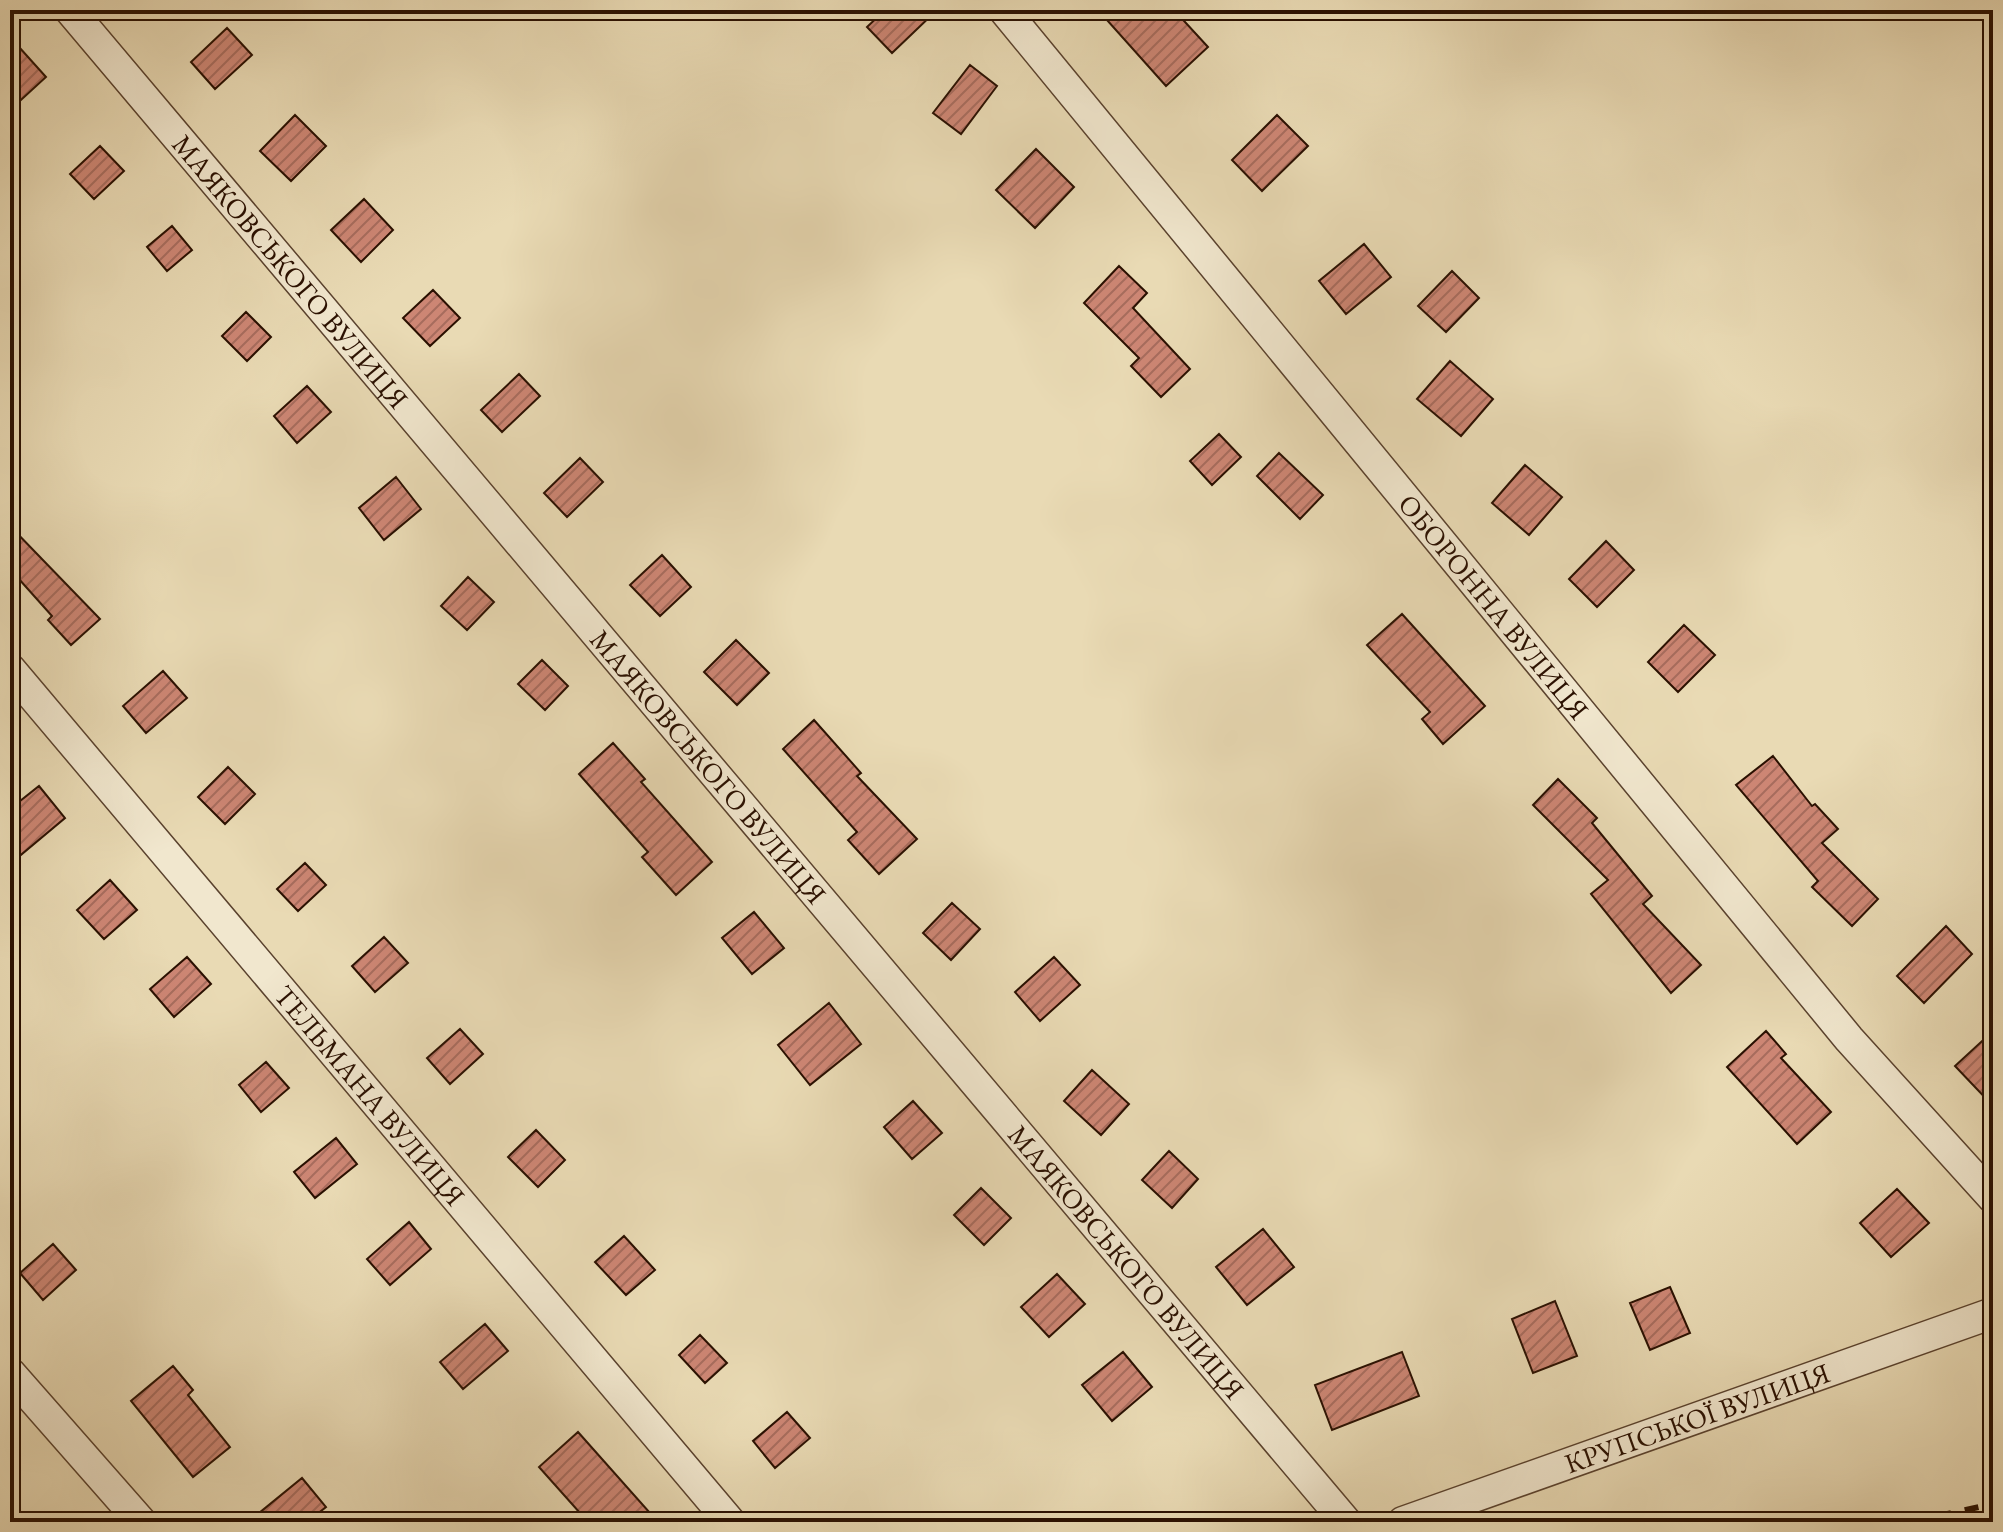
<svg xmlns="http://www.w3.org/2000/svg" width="2003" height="1532" font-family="'EB Garamond',serif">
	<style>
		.building { fill: url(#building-hatch); stroke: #2a1001; stroke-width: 2 }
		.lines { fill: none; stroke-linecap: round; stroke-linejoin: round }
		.minor-casing { stroke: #5a422e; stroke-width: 33 }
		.minor { stroke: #f1e7ce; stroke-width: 30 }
		.rail { stroke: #2a1001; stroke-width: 6; stroke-dasharray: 14 14; stroke-linecap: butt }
		.labels { text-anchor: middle; stroke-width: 7; stroke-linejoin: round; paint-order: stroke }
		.street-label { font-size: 28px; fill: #2a1001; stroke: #f1e7ce }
	</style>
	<defs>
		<pattern id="building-hatch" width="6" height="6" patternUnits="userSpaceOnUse" patternTransform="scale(2)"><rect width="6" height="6" fill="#cd8674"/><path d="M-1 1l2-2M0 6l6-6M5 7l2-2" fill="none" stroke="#a76c5d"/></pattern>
	</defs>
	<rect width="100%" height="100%" fill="#e9dab4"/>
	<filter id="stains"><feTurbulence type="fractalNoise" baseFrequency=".0025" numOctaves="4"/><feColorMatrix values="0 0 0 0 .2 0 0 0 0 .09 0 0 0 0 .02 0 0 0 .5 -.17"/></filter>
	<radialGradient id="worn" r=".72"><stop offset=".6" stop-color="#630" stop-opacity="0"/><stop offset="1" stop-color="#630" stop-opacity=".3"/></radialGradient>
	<path class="building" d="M 885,10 L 937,10 L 892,53 L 867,27 Z
		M 1098,10 L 1174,10 L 1208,47 L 1166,86 Z
		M 227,28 L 252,55 L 215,89 L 191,62 Z
		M 10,37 L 46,77 L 10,110 Z
		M 970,65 L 997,86 L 961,134 L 933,113 Z
		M 295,115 L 326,146 L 291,181 L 260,151 Z
		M 1277,115 L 1308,146 L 1262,191 L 1232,160 Z
		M 100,146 L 124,171 L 94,199 L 70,174 Z
		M 1036,149 L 1074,187 L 1035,228 L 996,190 Z
		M 364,199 L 393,230 L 361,262 L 331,230 Z
		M 172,226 L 192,250 L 167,271 L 147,247 Z
		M 1364,244 L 1391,277 L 1346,314 L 1319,281 Z
		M 1119,266 L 1147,293 L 1133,308 L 1190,369 L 1161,397 L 1131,366 L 1139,358 L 1084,303 Z
		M 1452,271 L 1479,298 L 1446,332 L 1418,306 Z
		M 433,290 L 460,318 L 430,346 L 403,318 Z
		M 246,312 L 271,337 L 247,361 L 222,336 Z
		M 1450,361 L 1493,399 L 1461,436 L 1417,399 Z
		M 519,374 L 540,396 L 502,432 L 481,410 Z
		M 307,386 L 331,412 L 297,443 L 274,416 Z
		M 1219,434 L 1241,457 L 1212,485 L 1190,461 Z
		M 1279,453 L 1323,495 L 1300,519 L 1257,476 Z
		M 580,458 L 603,482 L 567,517 L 544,493 Z
		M 1525,465 L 1562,497 L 1529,535 L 1492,503 Z
		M 396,477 L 421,509 L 384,540 L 359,508 Z
		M 10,526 L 100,619 L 71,645 L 48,620 L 52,616 L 10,569 Z
		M 1606,541 L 1634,570 L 1597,607 L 1569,579 Z
		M 662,555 L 691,587 L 660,616 L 630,585 Z
		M 468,577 L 494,602 L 467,630 L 441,606 Z
		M 1402,614 L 1485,706 L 1443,744 L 1422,719 L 1430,712 L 1367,645 Z
		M 1684,625 L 1715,655 L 1678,692 L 1648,662 Z
		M 736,640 L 769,673 L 737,705 L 704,672 Z
		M 542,660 L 568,686 L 545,710 L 518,684 Z
		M 163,671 L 187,698 L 146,733 L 123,706 Z
		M 814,720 L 861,773 L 857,776 L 917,839 L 879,874 L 848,840 L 857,832 L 783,749 Z
		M 613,743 L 645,779 L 641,782 L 712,862 L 676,895 L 642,857 L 648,852 L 579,774 Z
		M 1773,756 L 1812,806 L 1815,804 L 1838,829 L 1822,843 L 1878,899 L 1852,926 L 1812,887 L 1818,881 L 1736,785 Z
		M 228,767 L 255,794 L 225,824 L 198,797 Z
		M 1558,779 L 1597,818 L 1592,823 L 1652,896 L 1643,904 L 1701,965 L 1671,993 L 1591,894 L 1608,880 L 1533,805 Z
		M 39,786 L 65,818 L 10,864 L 10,809 Z
		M 305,863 L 326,885 L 298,911 L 277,889 Z
		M 110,880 L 137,910 L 104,939 L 77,910 Z
		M 952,903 L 980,929 L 951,960 L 923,933 Z
		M 754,912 L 784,948 L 752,974 L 722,938 Z
		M 1946,926 L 1972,954 L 1924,1003 L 1897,976 Z
		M 384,937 L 408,963 L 375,992 L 352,966 Z
		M 187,957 L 211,984 L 174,1017 L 150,989 Z
		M 1054,957 L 1080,985 L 1040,1021 L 1015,992 Z
		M 829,1003 L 861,1044 L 810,1085 L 778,1045 Z
		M 460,1029 L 483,1054 L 450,1084 L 427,1058 Z
		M 1766,1031 L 1786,1054 L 1781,1058 L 1831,1112 L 1797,1144 L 1727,1067 Z
		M 1993,1031 L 1993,1106 L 1955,1066 Z
		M 266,1062 L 289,1088 L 261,1112 L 239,1085 Z
		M 1092,1070 L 1129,1104 L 1101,1135 L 1064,1101 Z
		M 913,1101 L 942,1133 L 912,1159 L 884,1127 Z
		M 536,1130 L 565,1160 L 538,1187 L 508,1157 Z
		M 336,1138 L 357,1164 L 315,1198 L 294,1172 Z
		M 1169,1151 L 1198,1179 L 1172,1208 L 1142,1180 Z
		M 981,1188 L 1011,1218 L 984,1245 L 954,1215 Z
		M 1897,1189 L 1929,1223 L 1891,1257 L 1860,1223 Z
		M 409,1222 L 431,1249 L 390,1285 L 367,1259 Z
		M 1263,1229 L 1294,1267 L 1247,1305 L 1216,1267 Z
		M 624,1236 L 655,1270 L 626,1295 L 595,1262 Z
		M 53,1244 L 76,1270 L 43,1300 L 20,1273 Z
		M 1057,1274 L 1085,1304 L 1049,1337 L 1021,1307 Z
		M 1670,1287 L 1690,1333 L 1650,1350 L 1630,1303 Z
		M 1555,1301 L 1577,1356 L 1533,1373 L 1512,1319 Z
		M 485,1324 L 508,1351 L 463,1389 L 440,1362 Z
		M 700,1335 L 727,1363 L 705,1383 L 679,1355 Z
		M 1123,1352 L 1152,1387 L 1112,1421 L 1082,1385 Z
		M 1402,1352 L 1419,1396 L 1332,1430 L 1315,1385 Z
		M 173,1366 L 193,1390 L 188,1395 L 230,1447 L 193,1477 L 131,1401 Z
		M 787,1412 L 810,1438 L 775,1468 L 753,1441 Z
		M 578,1432 L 658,1522 L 588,1522 L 539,1467 Z
		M 302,1478 L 326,1507 L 307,1522 L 248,1522 Z"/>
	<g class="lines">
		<g class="minor-casing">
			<g id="minor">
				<path id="s1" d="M 70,10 L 1346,1522"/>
				<path id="s2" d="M 1004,10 L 1849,1039 L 1993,1198"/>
				<path id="s3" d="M 10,669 L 730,1522"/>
				<path d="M 10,1373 L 141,1522"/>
				<path id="s4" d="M 1403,1522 L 1993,1313"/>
			</g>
		</g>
		<use href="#minor" class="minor"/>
		<path class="rail" d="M 1910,1522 L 1993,1504"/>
	</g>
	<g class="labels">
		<g class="street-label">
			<text dy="10" stroke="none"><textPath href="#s1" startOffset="342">МАЯКОВСЬКОГО ВУЛИЦЯ</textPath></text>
			<text dy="10" stroke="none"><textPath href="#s2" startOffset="772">ОБОРОННА ВУЛИЦЯ</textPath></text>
			<text dy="10" stroke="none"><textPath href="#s1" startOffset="990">МАЯКОВСЬКОГО ВУЛИЦЯ</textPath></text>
			<text dy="10" stroke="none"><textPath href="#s3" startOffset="558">ТЕЛЬМАНА ВУЛИЦЯ</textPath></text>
			<text dy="10" stroke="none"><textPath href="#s1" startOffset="1638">МАЯКОВСЬКОГО ВУЛИЦЯ</textPath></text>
			<text dy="10" stroke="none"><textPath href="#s4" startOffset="312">КРУПСЬКОЇ ВУЛИЦЯ</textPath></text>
		</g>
	</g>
	<rect width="2003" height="1532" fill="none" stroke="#e9dab4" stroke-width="40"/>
	<rect x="12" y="12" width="1979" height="1508" fill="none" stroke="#2a1001" stroke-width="4"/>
	<rect x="20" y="20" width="1963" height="1492" fill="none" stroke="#2a1001" stroke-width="2"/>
	<rect width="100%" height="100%" filter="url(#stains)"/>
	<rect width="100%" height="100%" fill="url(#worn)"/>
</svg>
